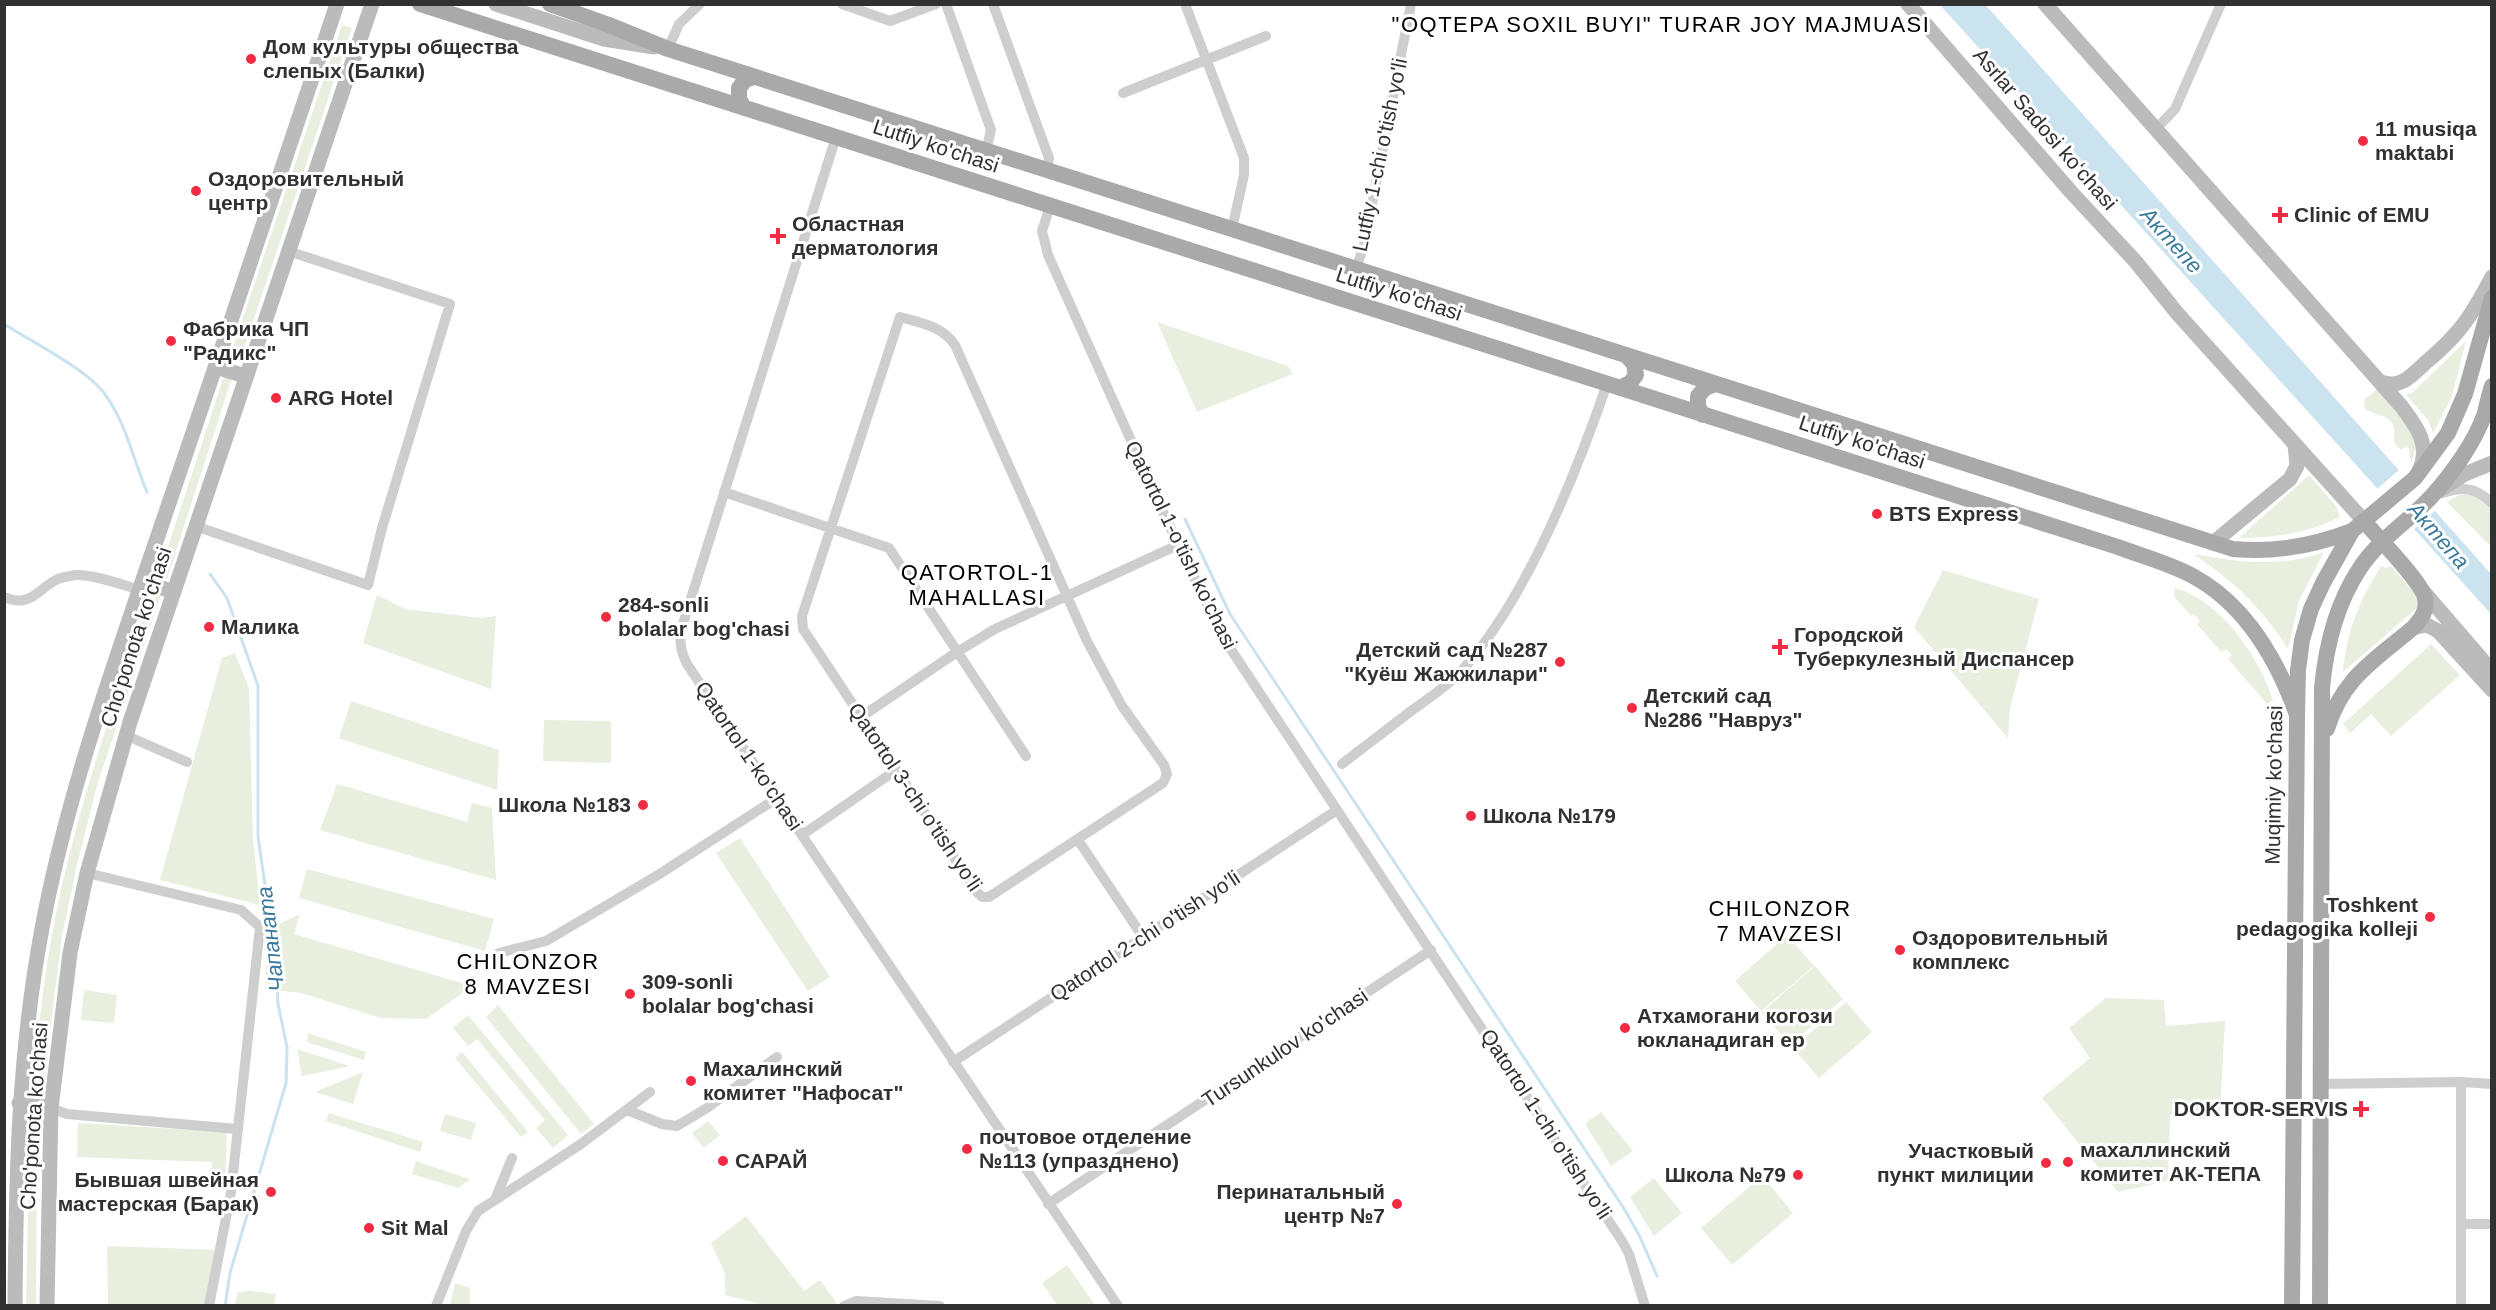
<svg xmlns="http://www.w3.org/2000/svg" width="2496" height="1310" font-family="Arial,sans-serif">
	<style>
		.green { fill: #e8efdf }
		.water { fill: #cae3ef }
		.pier { fill: #fff }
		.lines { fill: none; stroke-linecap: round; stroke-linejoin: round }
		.stream { stroke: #cae3ef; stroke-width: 3 }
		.street { stroke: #cecece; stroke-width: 10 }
		.secondary { stroke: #bbb; stroke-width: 15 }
		.primary { stroke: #a9a9a9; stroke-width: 16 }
		.poi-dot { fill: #f22a42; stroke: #fff; stroke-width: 2 }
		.labels { text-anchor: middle; stroke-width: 6; stroke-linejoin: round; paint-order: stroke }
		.poi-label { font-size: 21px; font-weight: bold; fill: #313131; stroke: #fff; text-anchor: start }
		.street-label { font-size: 21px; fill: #313131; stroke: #fff }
		.neighbourhood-label { font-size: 22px; letter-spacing: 1.5px; fill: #000; stroke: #fff }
		.water-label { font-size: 22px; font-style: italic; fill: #38799b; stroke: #fff }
	</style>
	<rect width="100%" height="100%" fill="#fff"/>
	<path class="green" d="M 342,25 L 352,28 L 239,363 L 229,359 Z
		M 1157,322 L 1288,366 L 1293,374 L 1197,412 Z
		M 2466,341 L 2452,396 L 2433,433 L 2428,420 L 2406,395 L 2413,392 Z
		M 224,376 L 232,378 L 167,579 L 158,577 Z
		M 2377,389 L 2415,434 L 2417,443 L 2411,464 L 2409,449 L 2407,446 L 2401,450 L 2394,443 C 2397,412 2384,420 2365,409 L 2364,400 Z
		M 2309,475 L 2336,506 L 2340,517 C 2307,533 2276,538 2239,538 Z
		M 2472,493 L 2483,499 L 2491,509 L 2491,545 L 2487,543 L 2447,502 L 2459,495 Z
		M 2324,552 L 2299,601 L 2288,649 C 2263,609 2233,580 2193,554 C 2239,562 2280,568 2324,552 Z
		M 2381,566 L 2386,568 L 2391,566 L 2417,596 L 2419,600 L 2417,608 L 2343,672 C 2346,633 2360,599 2381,566 Z
		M 1943,570 L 2039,599 L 2010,708 L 2008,738 L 1914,627 Z
		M 152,588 L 162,592 L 98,782 L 77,865 L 62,936 L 41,1100 L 31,1098 C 37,1044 42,989 52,935 C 73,817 115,702 152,588 Z
		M 2174,588 C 2220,599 2260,658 2273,700 L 2267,704 L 2228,659 L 2232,655 L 2226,649 L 2221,652 L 2197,624 L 2200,621 L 2194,614 L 2191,616 L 2175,598 Z
		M 377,595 L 405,609 L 481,618 L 496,616 L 491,689 L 363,643 Z
		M 2431,644 L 2460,675 L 2391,736 L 2371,714 L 2350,733 L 2343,724 Z
		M 235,653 L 249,688 L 253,839 L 260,905 L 160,880 L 222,658 Z
		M 351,701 L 499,750 L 497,790 L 339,738 Z
		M 544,720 L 611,721 L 611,763 L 543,761 Z
		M 337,784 L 467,822 L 472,803 L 492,808 L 496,880 L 320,830 Z
		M 740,838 L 830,977 L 808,991 L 716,853 Z
		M 307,869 L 494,919 L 485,951 L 299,898 Z
		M 300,914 L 294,934 L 472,986 L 426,1019 L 381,1018 L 301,993 L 265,989 L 269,929 Z
		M 1787,935 L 1814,966 L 1761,1011 L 1735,981 Z
		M 1815,966 L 1843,999 L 1790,1045 L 1762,1012 Z
		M 84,990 L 117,995 L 114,1023 L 81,1020 Z
		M 2106,998 L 2164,1000 L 2166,1026 L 2225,1021 L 2220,1113 L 2170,1115 L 2168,1181 L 2118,1192 L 2042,1098 L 2090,1058 L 2069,1028 Z
		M 1846,1002 L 1872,1032 L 1819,1078 L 1793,1048 Z
		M 498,1005 L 594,1124 L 581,1134 L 486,1017 Z
		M 468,1015 L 568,1135 L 553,1148 L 536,1128 L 545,1120 L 477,1039 L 468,1046 L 453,1028 Z
		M 308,1033 L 366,1052 L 364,1060 L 307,1042 Z
		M 297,1049 L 350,1066 L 302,1076 Z
		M 462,1052 L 528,1132 L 521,1137 L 455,1058 Z
		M 363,1072 L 353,1104 L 315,1092 Z
		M 30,1112 L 41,1112 L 37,1163 L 36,1305 L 26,1306 Z
		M 1601,1112 L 1633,1151 L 1611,1166 L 1586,1125 L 1588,1121 Z
		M 329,1113 L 423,1142 L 420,1152 L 326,1121 Z
		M 445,1114 L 476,1123 L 471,1140 L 440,1131 Z
		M 708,1121 L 720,1135 L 704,1148 L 692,1133 Z
		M 78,1123 L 227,1132 L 225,1182 L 212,1181 L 212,1162 L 77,1157 Z
		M 416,1161 L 470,1179 L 458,1188 L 412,1174 Z
		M 1762,1176 L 1793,1213 L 1732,1265 L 1701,1228 Z
		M 1654,1178 L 1682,1213 L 1654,1236 L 1630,1197 Z
		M 746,1216 L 804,1291 L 820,1280 L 836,1302 L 835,1305 L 764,1305 L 725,1295 L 725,1274 L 711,1243 Z
		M 107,1246 L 220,1250 L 209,1305 L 108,1305 Z
		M 1067,1265 L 1095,1305 L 1057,1305 L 1042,1283 Z
		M 455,1283 L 470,1288 L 470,1305 L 450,1305 Z
		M 249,1291 L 276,1294 L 274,1305 L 235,1305 L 238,1292 Z"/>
	<path class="water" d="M 1940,5 L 1985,5 L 1992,12 L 2491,574 L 2491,614 Z"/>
	<path class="pier" d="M 2400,469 L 2437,509 L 2412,531 L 2376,490 Z"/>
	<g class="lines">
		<path class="stream" d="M 4,324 C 32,342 86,369 104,393 C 126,422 133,459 147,492
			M 1185,519 L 1230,614 L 1625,1210 L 1640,1237 L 1657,1276
			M 210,574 L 227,598 L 258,686 L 258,836 L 276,964 L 278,1004 L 287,1047 L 286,1083 L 230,1273 L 225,1306"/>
		<path class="street" d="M 842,4 L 890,21 L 936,4
			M 946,4 L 991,130 L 986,151
			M 993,4 L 1046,150 L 1049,158 L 1047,170
			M 1185,4 L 1244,158 L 1244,175 L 1232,229
			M 668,49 L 679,24 L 700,4
			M 1123,93 L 1266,36
			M 2156,129 L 2175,109 L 2221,4
			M 836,137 L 682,627 C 678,640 681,652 687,664 L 1118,1306
			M 1050,206 L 1042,231 L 1048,255 L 1163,512 L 1222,636 L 1622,1241 L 1629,1254 L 1645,1306
			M 1356,269 L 1364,245 L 1411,4
			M 900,317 C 921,323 942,326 955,345 L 1087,641 L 1122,706 L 1164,765 L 1167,774 L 1163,783 L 989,897 L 982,897 L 977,892 L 803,629 L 802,616 Z
			M 724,492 L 889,548 L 1026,756
			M 2442,493 C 2464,486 2475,487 2492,503
			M 195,526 L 368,585 L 382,528 L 450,304 L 288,251
			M 4,597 C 31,609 38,588 58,579 C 63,577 71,576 76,575 C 93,574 123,585 140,590
			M 861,717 L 957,652 L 995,629 L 1178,545
			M 125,735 L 187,762
			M 1342,764 C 1365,746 1388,729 1411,711 C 1429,698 1449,685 1464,668 C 1527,597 1576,474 1607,384
			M 802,835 L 896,770
			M 1078,840 L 1143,937
			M 87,873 L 241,910 L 260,927 L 231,1192 L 209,1306
			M 499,953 L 546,941 L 658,875 L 777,798
			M 953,1062 L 1337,810
			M 2461,1082 L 2461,1306
			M 2321,1084 L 2461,1082 L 2492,1084
			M 51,1108 L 67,1114 L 237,1129
			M 627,1110 L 662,1124 L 677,1126 L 707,1108 L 777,1057
			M 495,1200 L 512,1158
			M 1048,1204 L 1431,950
			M 2461,1224 L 2492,1224
			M 436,1306 L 466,1231 L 478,1211 L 581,1144 L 650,1092
			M 844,1306 L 856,1301 L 940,1306"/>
		<path class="secondary" d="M 496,4 L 604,39 L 654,47
			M 1908,4 L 2071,192 L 2136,262 L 2177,313 L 2364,521
			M 2045,4 L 2402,407 C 2417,427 2431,445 2419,471
			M 216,367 L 245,376
			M 2381,382 C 2400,389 2411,376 2424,364 C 2459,335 2471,317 2492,277
			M 2440,490 L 2465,474 L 2492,463
			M 2213,543 L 2290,479 L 2297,466 L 2295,445
			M 143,581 L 173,592
			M 2422,590 L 2492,671
			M 2414,627 L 2427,625 L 2438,631 L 2492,690
			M 19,1103 L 51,1108
			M 15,1306 C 16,1178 18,1060 41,934 C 67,790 119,651 166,512 C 224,343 280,174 337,4
			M 47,1306 L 51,1108 L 70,953 L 87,873 L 130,722 L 372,4"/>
		<path class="primary" d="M 420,4 L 2118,547 C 2142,556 2168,563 2191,575 C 2246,604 2277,659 2297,715
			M 550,4 L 609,25 L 668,49 L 2233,549 C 2275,553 2313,546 2352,531
			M 744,108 L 739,99 L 739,88 L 745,80 L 754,77
			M 1620,388 L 1630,383 L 1636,375 L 1634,364 L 1627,356
			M 1703,415 L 1698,407 L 1698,396 L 1705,388 L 1715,384
			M 2327,729 C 2343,677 2374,661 2414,627 C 2421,619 2428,610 2425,598 C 2422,582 2377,537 2364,521
			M 2292,1306 L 2297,715 L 2298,670 L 2302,640 L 2311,609 L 2323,583 L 2352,531 L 2415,478 L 2448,433 L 2465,394 L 2492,298
			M 2320,1306 L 2322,688 C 2326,645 2336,604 2360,568 C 2379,539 2408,522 2431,497 C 2452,474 2475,442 2485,413 C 2487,404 2489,395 2492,386"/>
	</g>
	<g class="poi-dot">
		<circle cx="251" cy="59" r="6"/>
		<circle cx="2363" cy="141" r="6"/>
		<circle cx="196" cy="191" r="6"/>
		<path d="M2277 206h6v6h6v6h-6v6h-6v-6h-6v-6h6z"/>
		<path d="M775 227h6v6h6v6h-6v6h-6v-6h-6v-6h6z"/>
		<circle cx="171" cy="341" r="6"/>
		<circle cx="276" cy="398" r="6"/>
		<circle cx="1877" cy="514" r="6"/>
		<circle cx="606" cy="617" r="6"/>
		<circle cx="209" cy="627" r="6"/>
		<path d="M1777 638h6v6h6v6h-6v6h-6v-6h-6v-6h6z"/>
		<circle cx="1560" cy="662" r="6"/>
		<circle cx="1632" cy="708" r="6"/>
		<circle cx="643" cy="805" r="6"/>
		<circle cx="1471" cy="816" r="6"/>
		<circle cx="2430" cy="917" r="6"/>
		<circle cx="1900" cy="950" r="6"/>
		<circle cx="630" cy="994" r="6"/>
		<circle cx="1625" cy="1028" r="6"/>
		<circle cx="691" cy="1081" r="6"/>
		<path d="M2358 1100h6v6h6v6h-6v6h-6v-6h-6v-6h6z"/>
		<circle cx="967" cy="1149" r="6"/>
		<circle cx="723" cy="1161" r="6"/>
		<circle cx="2068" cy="1162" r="6"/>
		<circle cx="2046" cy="1163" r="6"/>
		<circle cx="1798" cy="1175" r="6"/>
		<circle cx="271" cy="1192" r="6"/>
		<circle cx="1397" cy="1204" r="6"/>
		<circle cx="369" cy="1228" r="6"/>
	</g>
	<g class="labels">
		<g class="poi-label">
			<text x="263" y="54">Дом культуры общества<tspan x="263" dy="24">слепых (Балки)</tspan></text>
			<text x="2375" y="136">11 musiqa<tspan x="2375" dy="24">maktabi</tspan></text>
			<text x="208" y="186">Оздоровительный<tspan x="208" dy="24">центр</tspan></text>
			<text x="2294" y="222">Clinic of EMU</text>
			<text x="792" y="231">Областная<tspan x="792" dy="24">дерматология</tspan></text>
			<text x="183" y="336">Фабрика ЧП<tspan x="183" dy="24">"Радикс"</tspan></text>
			<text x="288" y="405">ARG Hotel</text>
			<text x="1889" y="521">BTS Express</text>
			<text x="618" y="612">284-sonli<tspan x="618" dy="24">bolalar bog'chasi</tspan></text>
			<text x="221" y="634">Малика</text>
			<text x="1794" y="642">Городской<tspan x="1794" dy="24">Туберкулезный Диспансер</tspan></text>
			<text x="1548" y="657" text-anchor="end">Детский сад №287<tspan x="1548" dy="24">"Куёш Жажжилари"</tspan></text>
			<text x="1644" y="703">Детский сад<tspan x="1644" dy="24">№286 "Навруз"</tspan></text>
			<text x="631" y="812" text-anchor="end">Школа №183</text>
			<text x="1483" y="823">Школа №179</text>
			<text x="2418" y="912" text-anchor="end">Toshkent<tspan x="2418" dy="24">pedagogika kolleji</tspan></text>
			<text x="1912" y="945">Оздоровительный<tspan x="1912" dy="24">комплекс</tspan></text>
			<text x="642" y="989">309-sonli<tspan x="642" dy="24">bolalar bog'chasi</tspan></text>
			<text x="1637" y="1023">Атхамогани когози<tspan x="1637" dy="24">юкланадиган ер</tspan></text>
			<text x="703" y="1076">Махалинский<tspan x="703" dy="24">комитет "Нафосат"</tspan></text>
			<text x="2348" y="1116" text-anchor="end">DOKTOR-SERVIS</text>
			<text x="979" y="1144">почтовое отделение<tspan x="979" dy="24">№113 (упразднено)</tspan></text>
			<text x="2080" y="1157">махаллинский<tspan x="2080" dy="24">комитет АК-ТЕПА</tspan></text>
			<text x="2034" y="1158" text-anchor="end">Участковый<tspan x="2034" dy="24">пункт милиции</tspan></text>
			<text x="735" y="1168">САРАЙ</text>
			<text x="1786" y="1182" text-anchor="end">Школа №79</text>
			<text x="259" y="1187" text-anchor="end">Бывшая швейная<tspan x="259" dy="24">мастерская (Барак)</tspan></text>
			<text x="1385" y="1199" text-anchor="end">Перинатальный<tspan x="1385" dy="24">центр №7</tspan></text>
			<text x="381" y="1235">Sit Mal</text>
		</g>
		<g class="street-label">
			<text transform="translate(2045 129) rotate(49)" y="7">Asrlar Sadosi ko‘chasi</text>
			<text transform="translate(936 146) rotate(18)" y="7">Lutfiy ko'chasi</text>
			<text transform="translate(1380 155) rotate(-78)" y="7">Lutfiy 1-chi o'tish yo'li</text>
			<text transform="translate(1399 294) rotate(18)" y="7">Lutfiy ko'chasi</text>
			<text transform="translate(1862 442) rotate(18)" y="7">Lutfiy ko'chasi</text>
			<text transform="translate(1181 545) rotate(64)" y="7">Qatortol 1-o'tish ko'chasi</text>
			<text transform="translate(136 637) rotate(-72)" y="7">Cho'ponota ko'chasi</text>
			<text transform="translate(749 756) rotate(56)" y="7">Qatortol 1-ko'chasi</text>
			<text transform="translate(2274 785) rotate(-89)" y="7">Muqimiy ko'chasi</text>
			<text transform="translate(915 797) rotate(56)" y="7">Qatortol 3-chi o'tish yo'li</text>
			<text transform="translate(1145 936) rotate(-33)" y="7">Qatortol 2-chi o'tish yo'li</text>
			<text transform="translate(1285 1048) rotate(-34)" y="7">Tursunkulov ko'chasi</text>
			<text transform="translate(34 1116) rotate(-86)" y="7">Cho'ponota ko'chasi</text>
			<text transform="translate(1546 1124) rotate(57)" y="7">Qatortol 1-chi o'tish yo'li</text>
		</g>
		<g class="neighbourhood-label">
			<text x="1661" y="32">"OQTEPA SOXIL BUYI" TURAR JOY MAJMUASI</text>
			<text x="977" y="580">QATORTOL-1<tspan x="977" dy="25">MAHALLASI</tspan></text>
			<text x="1780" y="916">CHILONZOR<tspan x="1780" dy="25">7 MAVZESI</tspan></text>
			<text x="528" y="969">CHILONZOR<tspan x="528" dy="25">8 MAVZESI</tspan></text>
		</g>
		<g class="water-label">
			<text transform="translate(2172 240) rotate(48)" y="8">Актепе</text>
			<text transform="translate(2439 535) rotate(49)" y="8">Актепа</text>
			<text transform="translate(270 939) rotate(-97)" y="8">Чапаната</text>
		</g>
	</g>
	<rect width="2496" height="1310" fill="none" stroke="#313131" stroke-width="12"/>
</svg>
